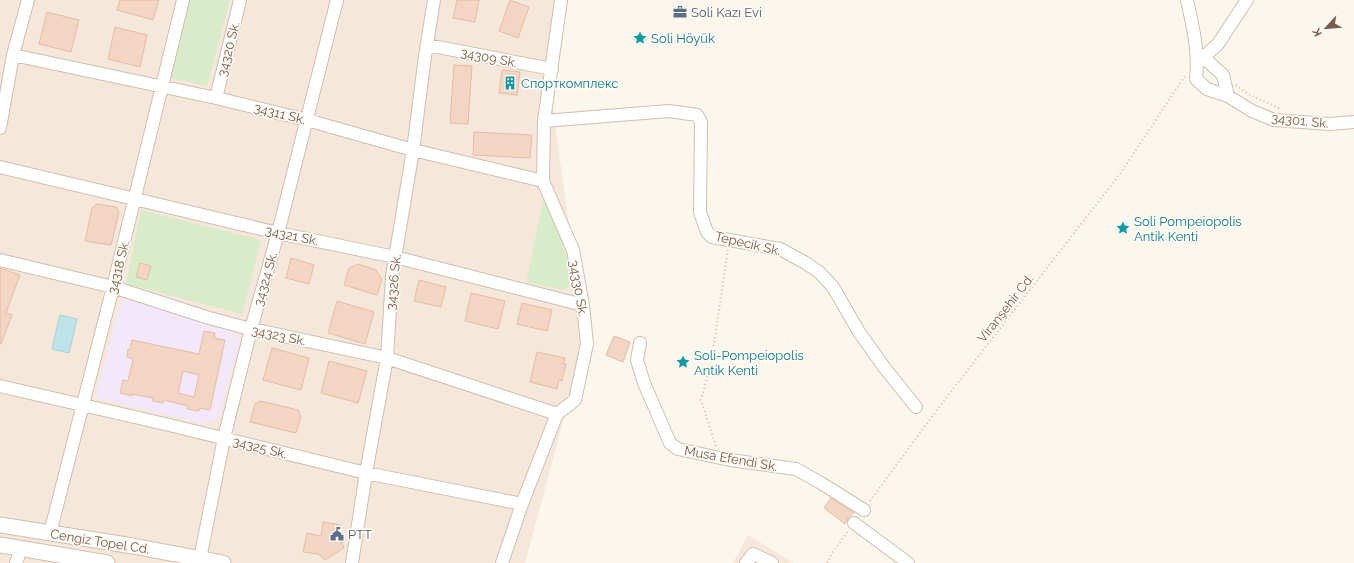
<svg xmlns="http://www.w3.org/2000/svg" width="1354" height="563" font-family="Raleway,sans-serif">
	<style>
		.residential { fill: #f5e8da }
		.education { fill: #f3e8fa }
		.green { fill: #d8ecc9 }
		.water { fill: #bfe3e8; stroke: #a5d3da }
		.building { fill: #f3d5c3; stroke: #e6bba3; fill-rule: evenodd }
		.lines { fill: none; stroke-linecap: round; stroke-linejoin: round }
		.minor-casing { stroke: #d1beb0; stroke-width: 14 }
		.tertiary-casing { stroke: #d1beb0; stroke-width: 17 }
		.path { stroke: #d9b8a5; stroke-width: 2; stroke-dasharray: 1 3; stroke-linecap: butt }
		.minor { stroke: #fff; stroke-width: 12 }
		.tertiary { stroke: #fff; stroke-width: 15 }
		.labels { text-anchor: middle; stroke-width: 3.5; stroke-linejoin: round; paint-order: stroke }
		.service-label { font-size: 13px; fill: #4e5e75; stroke: #fffaf3; text-anchor: start }
		.culture-label { font-size: 13px; fill: #0d838f; stroke: #fffaf3; text-anchor: start }
		.street-label { font-size: 13px; fill: #7a5c4d; stroke: #fffaf3 }
	</style>
	<rect width="100%" height="100%" fill="#fdf6ec"/>
	<path class="residential" d="M 0,0 L 566,0 L 551,96 L 585,340 L 525,563 L 0,563 Z
		M 748,535 L 794,563 L 733,563 Z"/>
	<path class="education" d="M 124,297 L 231,330 L 240,340 L 219,417 L 203,424 L 95,398 L 120,304 Z"/>
	<path class="green" d="M 189,0 L 230,0 L 207,86 L 170,78 Z
		M 545,191 L 575,283 L 564,290 L 526,283 Z
		M 141,210 L 261,240 L 242,314 L 126,284 Z"/>
	<path class="water" d="M 60,315 L 77,319 L 69,353 L 52,349 Z"/>
	<path class="building" d="M 120,0 L 159,0 L 153,20 L 117,10 Z
		M 457,0 L 479,0 L 475,22 L 453,18 Z
		M 510,0 L 529,7 L 518,38 L 499,31 Z
		M 47,12 L 79,20 L 71,52 L 39,44 Z
		M 115,27 L 147,35 L 140,67 L 108,59 Z
		M 454,65 L 472,66 L 468,124 L 450,123 Z
		M 502,70 L 520,72 L 517,95 L 499,93 Z
		M 474,132 L 532,135 L 530,158 L 473,155 Z
		M 97,204 L 116,207 L 119,212 L 111,245 L 85,241 L 92,208 Z
		M 291,258 L 314,265 L 309,284 L 286,278 Z
		M 140,263 L 151,266 L 147,280 L 136,277 Z
		M 358,264 L 376,270 L 382,279 L 377,295 L 344,285 L 349,268 Z
		M 0,268 L 20,275 L 6,313 L 12,315 L 1,344 L 0,344 Z
		M 419,280 L 446,287 L 441,307 L 414,301 Z
		M 471,293 L 505,301 L 498,329 L 465,321 Z
		M 337,301 L 374,312 L 365,344 L 328,333 Z
		M 522,303 L 552,310 L 547,331 L 517,324 Z
		M 204,331 L 215,333 L 214,338 L 225,340 L 210,410 L 200,408 L 199,411 L 187,409 L 188,406 L 164,400 L 163,403 L 153,401 L 153,398 L 132,394 L 132,396 L 120,393 L 123,380 L 128,381 L 133,359 L 127,357 L 128,349 L 130,350 L 132,340 L 199,354 ZM 183,371 L 199,375 L 194,397 L 178,393 Z
		M 614,336 L 630,342 L 623,362 L 606,355 Z
		M 272,348 L 309,358 L 301,390 L 263,380 Z
		M 537,352 L 565,358 L 563,364 L 566,364 L 562,381 L 559,380 L 557,389 L 530,382 Z
		M 329,361 L 367,371 L 358,403 L 321,393 Z
		M 261,401 L 298,410 L 301,417 L 296,433 L 250,422 L 255,404 Z
		M 831,498 L 854,513 L 848,518 L 845,524 L 824,508 Z
		M 323,522 L 341,525 L 338,538 L 341,540 L 344,548 L 325,560 L 318,554 L 303,552 L 307,533 L 321,536 Z"/>
	<g class="lines">
		<g class="minor-casing">
			<path id="minor" d="M 1187,0 C 1193,28 1199,50 1196,79 L 1207,89 L 1228,96 L 1252,111 L 1274,120 L 1330,124 L 1354,122
				M 427,45 L 552,69
				M 13,55 L 216,98 L 307,120 L 413,150 L 543,181
				M 1203,57 L 1223,75 L 1228,96
				M 1197,63 L 1218,44 L 1247,0
				M 216,98 L 240,0
				M 544,121 L 669,111 L 697,115 L 701,122 L 700,212 L 707,232 L 712,237 L 780,249 L 804,262 L 819,272 L 833,287 L 859,332 L 884,367 L 916,407
				M 0,128 L 13,55 L 28,0
				M 0,167 L 278,233 L 395,257 L 583,305
				M 0,260 L 113,287 L 209,318 L 247,328 L 387,358 L 557,414
				M 640,343 L 637,360 L 644,383 L 670,443 L 678,449 L 730,460 L 796,469 L 821,483 L 864,510
				M 0,386 L 165,424 L 366,473 L 522,504
				M 854,523 L 908,563
				M 50,533 L 113,287 L 183,0
				M 200,559 L 224,438 L 251,329 L 278,233 L 337,0
				M 16,563 L 21,549
				M 352,563 L 366,473 L 387,358 L 392,276 L 413,150 L 425,56 L 434,0
				M 502,563 L 522,504 L 557,414 L 575,400 L 587,344 L 583,305 L 573,250 L 543,181 L 544,121 L 561,0
				M 746,563 L 753,554 L 772,563"/>
		</g>
		<g class="tertiary-casing">
			<path id="tertiary" d="M 0,525 L 133,546 L 223,563
				M 0,545 L 107,563"/>
		</g>
		<path class="path" d="M 1236,85 L 1248,94 L 1281,109
			M 716,446 L 701,400 L 711,364 L 728,249
			M 870,501 L 936,411 L 1120,174 L 1185,76
			M 827,563 L 833,552 L 848,531"/>
		<use href="#minor" class="minor"/>
		<use href="#tertiary" class="tertiary"/>
	</g>
	<defs>
		<g id="office-bare" transform="scale(1.08)"><path d="M-6-3h4V-5.5h4V-3h4V5H-6ZM-1-4.5V-3h2v-1.5ZM-6 0V1H6V0Z" fill="#5c6f8a" stroke="#fffaf3" stroke-width="2.5" paint-order="stroke"/></g>
		<g id="sight-bare" transform="scale(1.08)"><path d="M0-6L1.8-2.2L6-1.7L2.9 1.2L3.7 5.4L0 3.3L-3.7 5.4L-2.9 1.2L-6-1.7L-1.8-2.2Z" fill="#0f9aa8" stroke="#fffaf3" stroke-width="2.5" paint-order="stroke"/></g>
		<g id="building-bare" transform="scale(1.08)"><path d="M-4-6H4V6H1V3H-1V6H-4ZM-2.5-4.3h1.7v1.8h-1.7ZM.8-4.3h1.7v1.8H.8ZM-2.5-1h1.7V.8h-1.7ZM.8-1h1.7V.8H.8Z" fill="#0f9aa8" stroke="#fffaf3" stroke-width="2.5" paint-order="stroke"/></g>
		<g id="civic-bare" transform="scale(1.08)"><path d="M-.6-6.5H3V-4.5H.6V-3L4-1V1h2V6H-6V1h2V-1L-.6-3ZM-1.2 2.5V6h2.4V2.5Z" fill="#5c6f8a" stroke="#fffaf3" stroke-width="2.5" paint-order="stroke"/></g>
	</defs>
	<g fill-rule="evenodd">
		<use href="#office-bare" x="680" y="12"/>
		<use href="#sight-bare" x="640" y="38"/>
		<use href="#building-bare" x="510" y="83"/>
		<use href="#sight-bare" x="1123" y="228"/>
		<use href="#sight-bare" x="683" y="362"/>
		<use href="#civic-bare" x="337" y="534"/>
	</g>
	<g class="labels">
		<g class="service-label">
			<text x="691" y="17">Soli Kazı Evi</text>
			<text x="348" y="539">PTT</text>
		</g>
		<g class="culture-label">
			<text x="651" y="43">Soli Höyük</text>
			<text x="521" y="88">Спорткомплекс</text>
			<text x="1134" y="226">Soli Pompeiopolis<tspan x="1134" dy="15">Antik Kenti</tspan></text>
			<text x="694" y="360">Soli-Pompeiopolis<tspan x="694" dy="15">Antik Kenti</tspan></text>
		</g>
		<g class="street-label">
			<text transform="translate(228 49) rotate(-76)" y="5">34320 Sk.</text>
			<text transform="translate(489 57) rotate(11)" y="5">34309 Sk.</text>
			<text transform="translate(280 113) rotate(14)" y="5">34311 Sk.</text>
			<text transform="translate(1300 120) rotate(6)" y="5">34301. Sk.</text>
			<text transform="translate(292 235) rotate(12)" y="5">34321 Sk.</text>
			<text transform="translate(748 243) rotate(13)" y="5">Tepecik Sk.</text>
			<text transform="translate(118 267) rotate(-76)" y="5">34318 Sk.</text>
			<text transform="translate(265 279) rotate(-74)" y="5">34324 Sk.</text>
			<text transform="translate(393 282) rotate(-84)" y="5">34326 Sk.</text>
			<text transform="translate(579 288) rotate(80)" y="5">34330 Sk.</text>
			<text transform="translate(1005 308) rotate(-52)" y="5">Viranşehir Cd.</text>
			<text transform="translate(279 335) rotate(12)" y="5">34323 Sk.</text>
			<text transform="translate(260 447) rotate(14)" y="5">34325 Sk.</text>
			<text transform="translate(731 458) rotate(10)" y="5">Musa Efendi Sk.</text>
			<text transform="translate(100 541) rotate(9)" y="5">Cengiz Topel Cd.</text>
		</g>
	</g>
	<g transform="translate(1326 28) rotate(244)" stroke="#fffaf3" stroke-width="3" paint-order="stroke">
	<path d="M0-3L7 15L0 10L-7 15Z" fill="#7a5c4d"/>
	<text y="-6" font-size="11" font-weight="bold" text-anchor="middle" fill="#7a5c4d">K</text>
	</g>
</svg>
